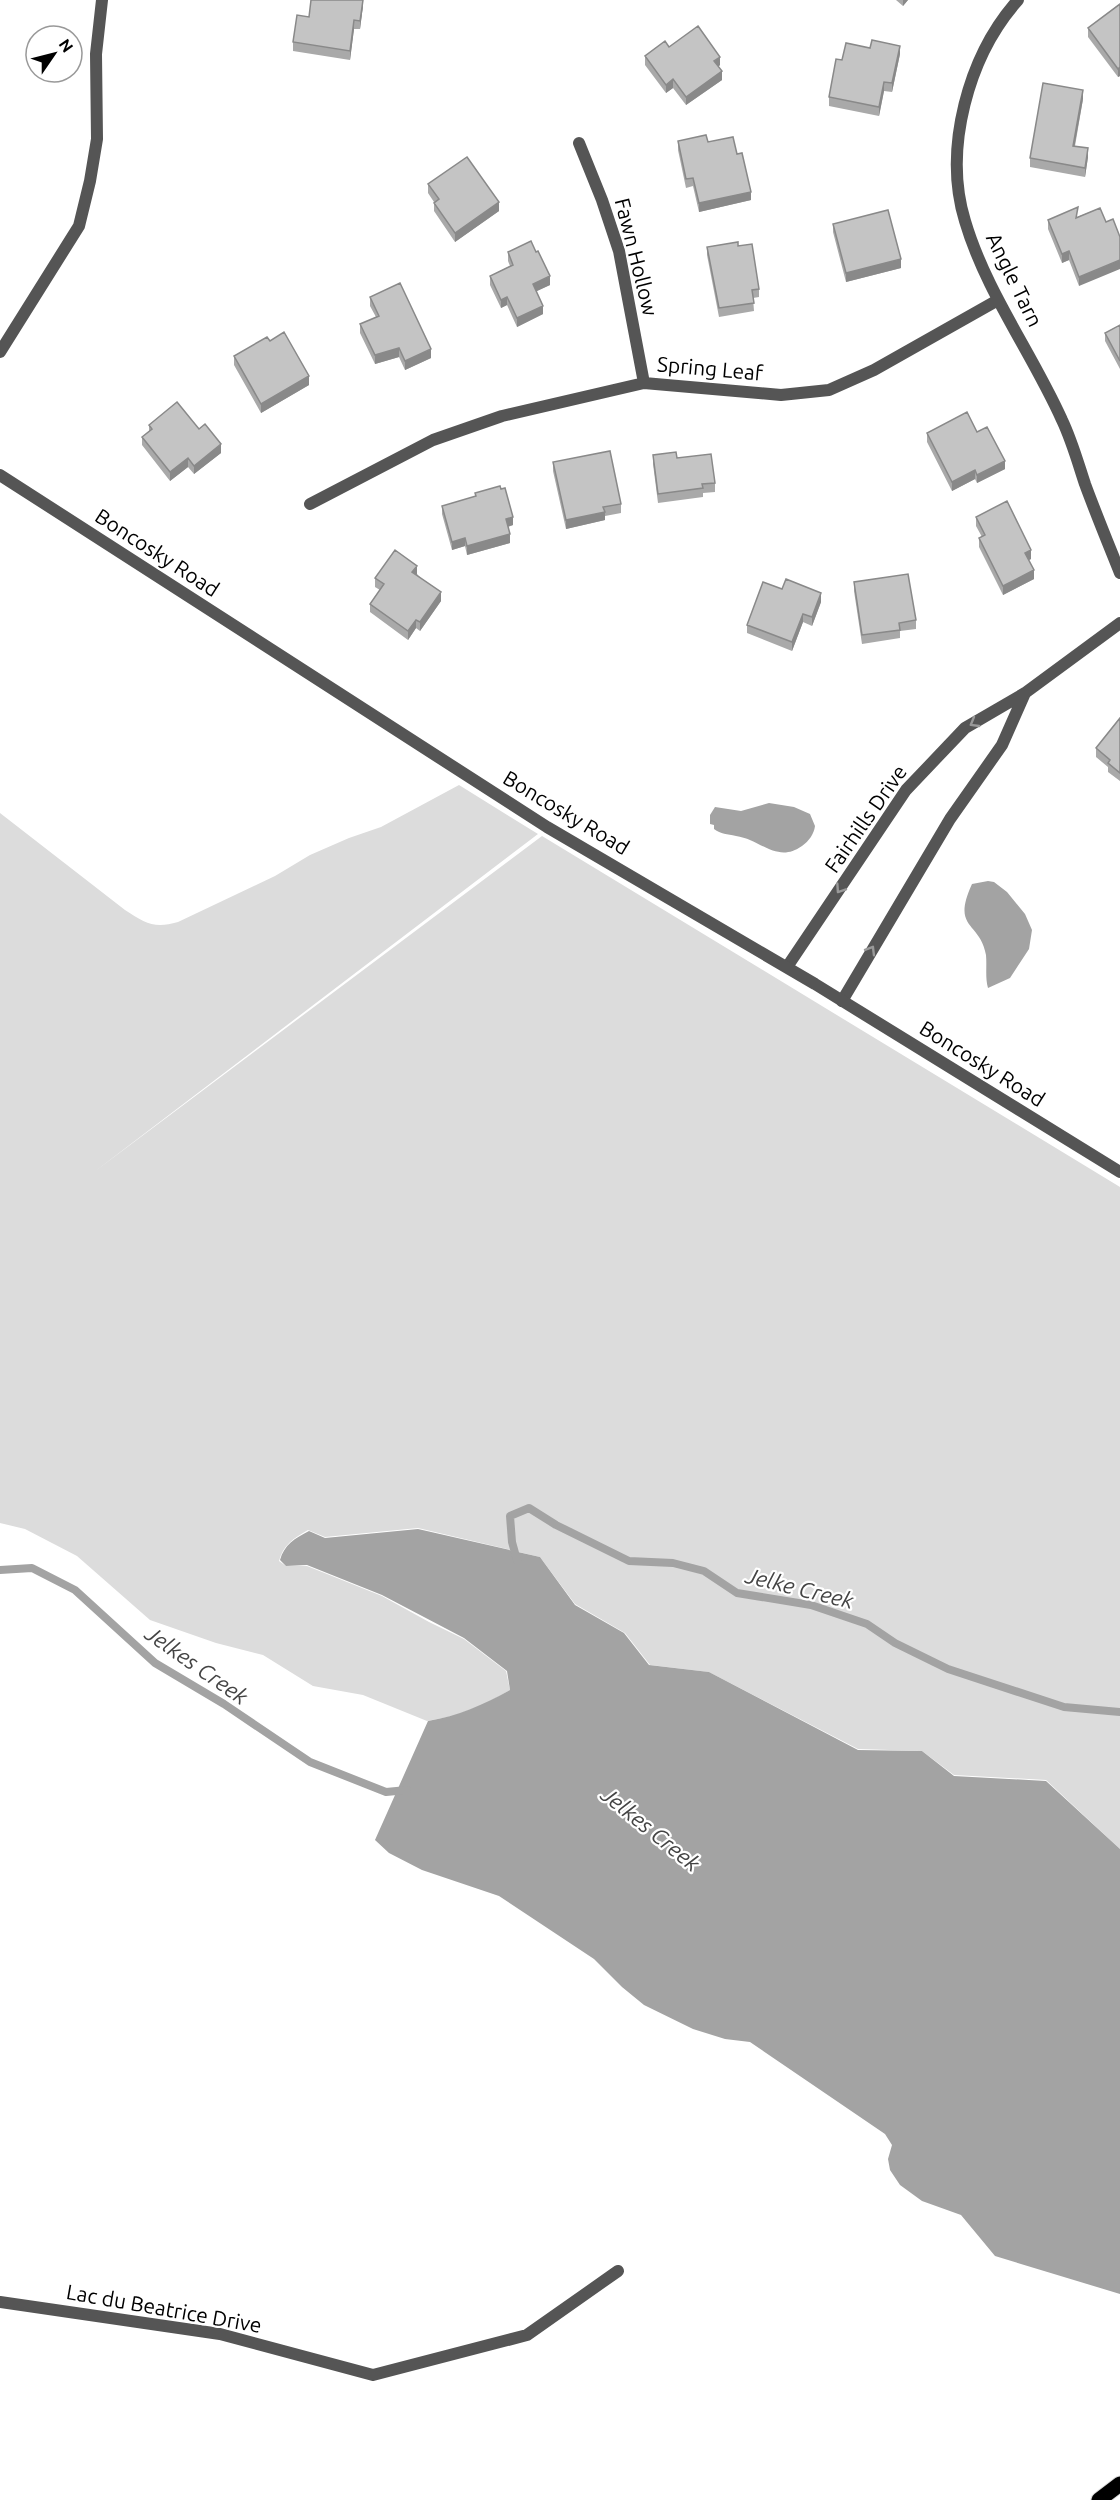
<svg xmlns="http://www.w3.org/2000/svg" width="1120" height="2500" font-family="Ubuntu,sans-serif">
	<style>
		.green { fill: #dcdcdc }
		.water { fill: #a3a3a3 }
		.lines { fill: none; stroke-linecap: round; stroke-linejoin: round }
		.stream { stroke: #a3a3a3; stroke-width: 8 }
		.primary-casing { stroke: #dbdbdb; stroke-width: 17 }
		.minor { stroke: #555; stroke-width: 12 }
		.tertiary { stroke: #555; stroke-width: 12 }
		.primary { stroke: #000; stroke-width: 15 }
		.wall { fill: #a9a9a9 }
		.shaded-wall { fill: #898989 }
		.building { fill: #c4c4c4; stroke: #898989; stroke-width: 1.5 }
		.oneway { stroke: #999 }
		.labels { text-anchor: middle; stroke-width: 4.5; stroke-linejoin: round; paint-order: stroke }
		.street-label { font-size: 21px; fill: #000; stroke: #fff }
		.water-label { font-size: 22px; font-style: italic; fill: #444; stroke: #fff }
	</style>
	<rect width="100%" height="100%" fill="#fff"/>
	<path class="green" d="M 459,785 L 538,834 L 94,1172 L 542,836 L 1120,1187 L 1120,1849 L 1046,1780 L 954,1775 L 922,1751 L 858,1749 L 709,1672 L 650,1665 L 625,1633 L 575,1604 L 540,1557 L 418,1528 L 325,1537 L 308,1530 C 294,1538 283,1545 279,1561 L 286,1566 L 307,1566 L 382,1596 L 429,1622 L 464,1639 L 506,1671 L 510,1690 L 485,1704 L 453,1716 L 427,1721 L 363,1695 L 313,1686 L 263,1655 L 216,1643 L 150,1620 L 77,1556 L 25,1529 L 0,1523 L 0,813 L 125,910 C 145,923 154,929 178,922 L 275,876 L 310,855 L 349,838 L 381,827 Z"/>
	<path class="water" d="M 769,803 L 794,807 L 810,814 L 815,826 C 814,834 809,841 802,846 C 777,864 760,839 736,836 C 727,834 721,834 714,829 L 714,825 L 710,824 L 710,815 L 715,807 L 741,811 Z
		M 988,881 L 994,882 L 1007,892 L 1025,914 L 1032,930 L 1029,949 L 1010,978 L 988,988 C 985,978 987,966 986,955 C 980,921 951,930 972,884 Z
		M 418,1529 L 540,1557 L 575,1605 L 624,1633 L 649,1665 L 709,1672 L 858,1750 L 922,1751 L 954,1776 L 1046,1781 L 1120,1849 L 1120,2294 L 995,2256 L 961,2215 L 922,2201 L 900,2185 L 890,2170 L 888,2159 L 892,2145 L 885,2134 L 750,2042 L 725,2039 L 693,2029 L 644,2005 L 622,1987 L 594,1959 L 499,1896 L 422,1870 L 389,1853 L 375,1840 L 428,1721 C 458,1716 483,1705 510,1690 L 507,1671 L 464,1638 L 382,1595 L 307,1565 L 286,1566 L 280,1560 C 284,1545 295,1538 309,1531 L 325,1538 Z"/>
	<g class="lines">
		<path class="stream" d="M 517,1560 L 512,1542 L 510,1516 L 529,1508 L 556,1525 L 629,1561 L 673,1563 L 704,1571 L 737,1593 L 811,1605 L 867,1624 L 895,1643 L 948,1669 L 1064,1707 L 1120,1712
			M 0,1570 L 32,1568 L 75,1590 L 155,1663 L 224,1704 L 310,1762 L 386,1792 L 407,1790"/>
		<g class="primary-casing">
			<path id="primary" d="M 1099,2500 L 1120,2484"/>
		</g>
		<path class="minor" d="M 1018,0 C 968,56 943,149 965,221 C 986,292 1032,353 1062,420 C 1072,441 1078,463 1085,484 C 1096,514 1108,543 1120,573
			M 579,143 L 602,200 L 619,251 L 644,383
			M 0,352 L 79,226 L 90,181 L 97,139 L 96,54 L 102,0
			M 310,504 L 433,440 L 502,416 L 644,383 L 781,395 L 829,390 L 874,370 L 998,300
			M 787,967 L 906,790 L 965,728 L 1025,693 L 1120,623
			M 842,1001 L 950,819 L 1002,745 L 1025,693
			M 0,2302 L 220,2334 L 373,2375 L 527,2335 L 618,2271"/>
		<path class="tertiary" d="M 0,475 L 547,827 L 815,984 L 1120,1172"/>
		<use href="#primary" class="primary"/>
	</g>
	<path class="wall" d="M 896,0 L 908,0 L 903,6 Z
		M 1120,4 L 1120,76 L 1118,77 L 1088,37 L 1088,28 Z
		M 363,6 L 360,29 L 354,29 L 350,60 L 293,51 L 293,42 L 309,17 Z
		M 669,47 L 720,65 L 718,67 L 722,80 L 686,105 L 673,88 L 666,93 L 645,65 L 645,56 Z
		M 900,54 L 892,92 L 884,91 L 879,116 L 829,106 L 829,97 L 842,60 Z
		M 1083,99 L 1075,146 L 1088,157 L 1085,177 L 1030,167 L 1030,158 Z
		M 678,141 L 708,142 L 737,154 L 751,200 L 699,212 L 693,186 L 686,188 L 678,150 Z
		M 428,184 L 499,211 L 455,242 L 434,211 L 434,202 L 428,193 Z
		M 1100,208 L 1079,286 L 1069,260 L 1062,263 L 1048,229 L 1048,220 L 1077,217 Z
		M 833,224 L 901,268 L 846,282 L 833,232 Z
		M 738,246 L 759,289 L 759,297 L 753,298 L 754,311 L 719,317 L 707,255 L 707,247 Z
		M 508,252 L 550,285 L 536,291 L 543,314 L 517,327 L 507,305 L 501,308 L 490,285 L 490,276 L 510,266 L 508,261 Z
		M 370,297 L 431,358 L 405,370 L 399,357 L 375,364 L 360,333 L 360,324 L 376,317 L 370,306 Z
		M 1120,325 L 1120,369 L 1105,341 L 1105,333 Z
		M 270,341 L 309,385 L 261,413 L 234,365 L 234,356 Z
		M 149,425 L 199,429 L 221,453 L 194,474 L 188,467 L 170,481 L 142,445 L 142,437 L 149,431 Z
		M 977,432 L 1005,469 L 977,483 L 975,479 L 952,491 L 927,442 L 927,433 Z
		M 653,455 L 677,458 L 715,483 L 715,492 L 703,493 L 703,497 L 658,503 L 653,464 Z
		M 553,462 L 621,504 L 621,513 L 605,516 L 605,520 L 566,529 L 553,471 Z
		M 475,493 L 513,525 L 508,527 L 510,543 L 467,555 L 465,546 L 452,550 L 442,514 L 442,506 L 475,497 Z
		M 976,517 L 1031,559 L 1029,560 L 1034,579 L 1003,595 L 979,547 L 979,538 L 982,537 L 976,526 Z
		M 417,574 L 441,601 L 420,631 L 416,628 L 408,640 L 370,612 L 370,604 L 380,590 L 375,587 L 375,578 Z
		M 854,582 L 916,620 L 916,629 L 900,631 L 900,638 L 862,644 L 854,591 Z
		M 782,589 L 821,602 L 812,626 L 803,622 L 792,651 L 747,633 L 747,625 Z
		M 1120,718 L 1120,781 L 1108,772 L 1108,767 L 1096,757 L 1096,748 Z"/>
	<path class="shaded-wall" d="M 363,0 L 363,6 L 360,29 L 360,21 Z
		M 903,0 L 908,0 L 903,6 Z
		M 354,20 L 354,29 L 350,60 L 350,51 Z
		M 900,46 L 900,54 L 892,92 L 892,83 Z
		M 720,57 L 720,65 L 714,70 L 714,61 Z
		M 1120,67 L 1120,76 L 1118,77 L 1118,69 Z
		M 722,71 L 722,80 L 686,105 L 686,97 Z
		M 673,79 L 673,88 L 666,93 L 666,85 Z
		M 884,82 L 884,91 L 879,116 L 879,107 Z
		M 1083,90 L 1083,99 L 1073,154 L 1073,146 Z
		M 1088,148 L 1088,157 L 1085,177 L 1085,168 Z
		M 751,192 L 751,200 L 699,212 L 699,203 Z
		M 499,202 L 499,211 L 455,242 L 455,233 Z
		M 1069,251 L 1069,260 L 1062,263 L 1062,254 Z
		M 901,259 L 901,268 L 846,282 L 846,273 Z
		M 1120,260 L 1120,269 L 1079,286 L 1079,277 Z
		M 550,276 L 550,285 L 533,293 L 533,284 Z
		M 507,297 L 507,305 L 501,308 L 501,300 Z
		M 543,306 L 543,314 L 517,327 L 517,318 Z
		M 399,348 L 399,357 L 375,364 L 375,355 Z
		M 431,349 L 431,358 L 405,370 L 405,361 Z
		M 309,376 L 309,385 L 261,413 L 261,404 Z
		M 221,444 L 221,453 L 194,474 L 194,466 Z
		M 188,458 L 188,467 L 170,481 L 170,472 Z
		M 1005,461 L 1005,469 L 977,483 L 977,475 Z
		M 975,470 L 975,479 L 952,491 L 952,482 Z
		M 605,512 L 605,520 L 566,529 L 566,520 Z
		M 513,517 L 513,525 L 506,527 L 506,519 Z
		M 510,534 L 510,543 L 467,555 L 467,546 Z
		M 465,538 L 465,546 L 452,550 L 452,542 Z
		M 1031,550 L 1031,559 L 1025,562 L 1025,553 Z
		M 417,566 L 417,574 L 412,581 L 412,572 Z
		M 1034,570 L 1034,579 L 1003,595 L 1003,586 Z
		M 441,592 L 441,601 L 420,631 L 420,622 Z
		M 821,593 L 821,602 L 812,626 L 812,617 Z
		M 803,614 L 803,622 L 792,651 L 792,642 Z
		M 416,620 L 416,628 L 408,640 L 408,631 Z"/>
	<path class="building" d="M 311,0 L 363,0 L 360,21 L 354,20 L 350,51 L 293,42 L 297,15 L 309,17 Z
		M 1120,4 L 1120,67 L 1118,69 L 1088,28 Z
		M 698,26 L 720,57 L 714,61 L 722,71 L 686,97 L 673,79 L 666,85 L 645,56 L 665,41 L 669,47 Z
		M 872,40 L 900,46 L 892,83 L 884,82 L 879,107 L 829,97 L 836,59 L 842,60 L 846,43 L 870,48 Z
		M 1043,83 L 1083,90 L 1073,146 L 1088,148 L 1085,168 L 1030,158 Z
		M 706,135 L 708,142 L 733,137 L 737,154 L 742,153 L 751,192 L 699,203 L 693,178 L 686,179 L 678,141 Z
		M 467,157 L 499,202 L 455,233 L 434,203 L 439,199 L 428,184 Z
		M 1078,207 L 1076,218 L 1100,208 L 1106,222 L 1113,219 L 1120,237 L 1120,260 L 1079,277 L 1069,251 L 1062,254 L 1048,220 Z
		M 888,210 L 901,259 L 846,273 L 833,224 Z
		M 531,241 L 536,252 L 538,251 L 550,276 L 533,284 L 543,306 L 517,318 L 507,297 L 501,300 L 490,276 L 513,265 L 508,252 Z
		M 738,242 L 738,246 L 752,244 L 759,289 L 752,290 L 754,303 L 719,308 L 707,247 Z
		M 400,283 L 431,349 L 405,361 L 399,348 L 375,355 L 360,324 L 379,316 L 370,297 Z
		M 1120,325 L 1120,361 L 1105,333 Z
		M 284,332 L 309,376 L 261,404 L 234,356 L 267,337 L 270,341 Z
		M 177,402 L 199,429 L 205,424 L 221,444 L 194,466 L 188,458 L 170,472 L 142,437 L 152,429 L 149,425 Z
		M 967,412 L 977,432 L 987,427 L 1005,461 L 977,475 L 975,470 L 952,482 L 927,433 Z
		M 610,451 L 621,504 L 603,507 L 605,512 L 566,520 L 553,462 Z
		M 676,452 L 677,458 L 711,454 L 715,483 L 702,484 L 703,488 L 658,494 L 653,455 Z
		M 500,486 L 501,489 L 505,488 L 513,517 L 506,519 L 510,534 L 467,546 L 465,538 L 452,542 L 442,506 L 476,496 L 475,493 Z
		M 1007,501 L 1031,550 L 1025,553 L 1034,570 L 1003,586 L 979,538 L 985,535 L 976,517 Z
		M 395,550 L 417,566 L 412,572 L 441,592 L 420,622 L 416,620 L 408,631 L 370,604 L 384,584 L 375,578 Z
		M 908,574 L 916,620 L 899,623 L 900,630 L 862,635 L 854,582 Z
		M 786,579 L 821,593 L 812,617 L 803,614 L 792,642 L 747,625 L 763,582 L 782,589 Z
		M 1120,718 L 1120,773 L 1108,763 L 1110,760 L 1096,748 Z"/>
	<defs><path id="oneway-chevron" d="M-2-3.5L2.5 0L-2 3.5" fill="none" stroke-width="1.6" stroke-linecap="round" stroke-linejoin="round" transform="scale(1.5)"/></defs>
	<g class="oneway">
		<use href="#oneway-chevron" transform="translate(974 723) rotate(150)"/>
		<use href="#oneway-chevron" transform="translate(840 889) rotate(124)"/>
		<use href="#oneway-chevron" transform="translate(871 950) rotate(-59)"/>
	</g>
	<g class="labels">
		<g class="street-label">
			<text transform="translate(636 257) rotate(76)" y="7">Fawn Hollow</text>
			<text transform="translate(1014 280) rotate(64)" y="7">Angle Tarn</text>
			<text transform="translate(710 369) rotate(5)" y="7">Spring Leaf</text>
			<text transform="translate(157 553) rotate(33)" y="7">Boncosky Road</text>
			<text transform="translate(566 813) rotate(31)" y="7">Boncosky Road</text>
			<text transform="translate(866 819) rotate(-55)" y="7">Fairhills Drive</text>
			<text transform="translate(982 1064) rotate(32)" y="7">Boncosky Road</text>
			<text transform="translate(164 2309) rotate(10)" y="7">Lac du Beatrice Drive</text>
		</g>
		<g class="water-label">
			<text transform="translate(800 1588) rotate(14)" y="8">Jelke Creek</text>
			<text transform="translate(197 1665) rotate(35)" y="8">Jelkes Creek</text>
			<text transform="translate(651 1829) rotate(39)" y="8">Jelkes Creek</text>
		</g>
	</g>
	<g transform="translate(54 54) rotate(55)"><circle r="28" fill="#ffffff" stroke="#999999" stroke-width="1.5"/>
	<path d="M0-4.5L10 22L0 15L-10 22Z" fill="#000000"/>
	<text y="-9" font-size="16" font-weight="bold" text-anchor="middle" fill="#000000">N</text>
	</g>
</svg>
